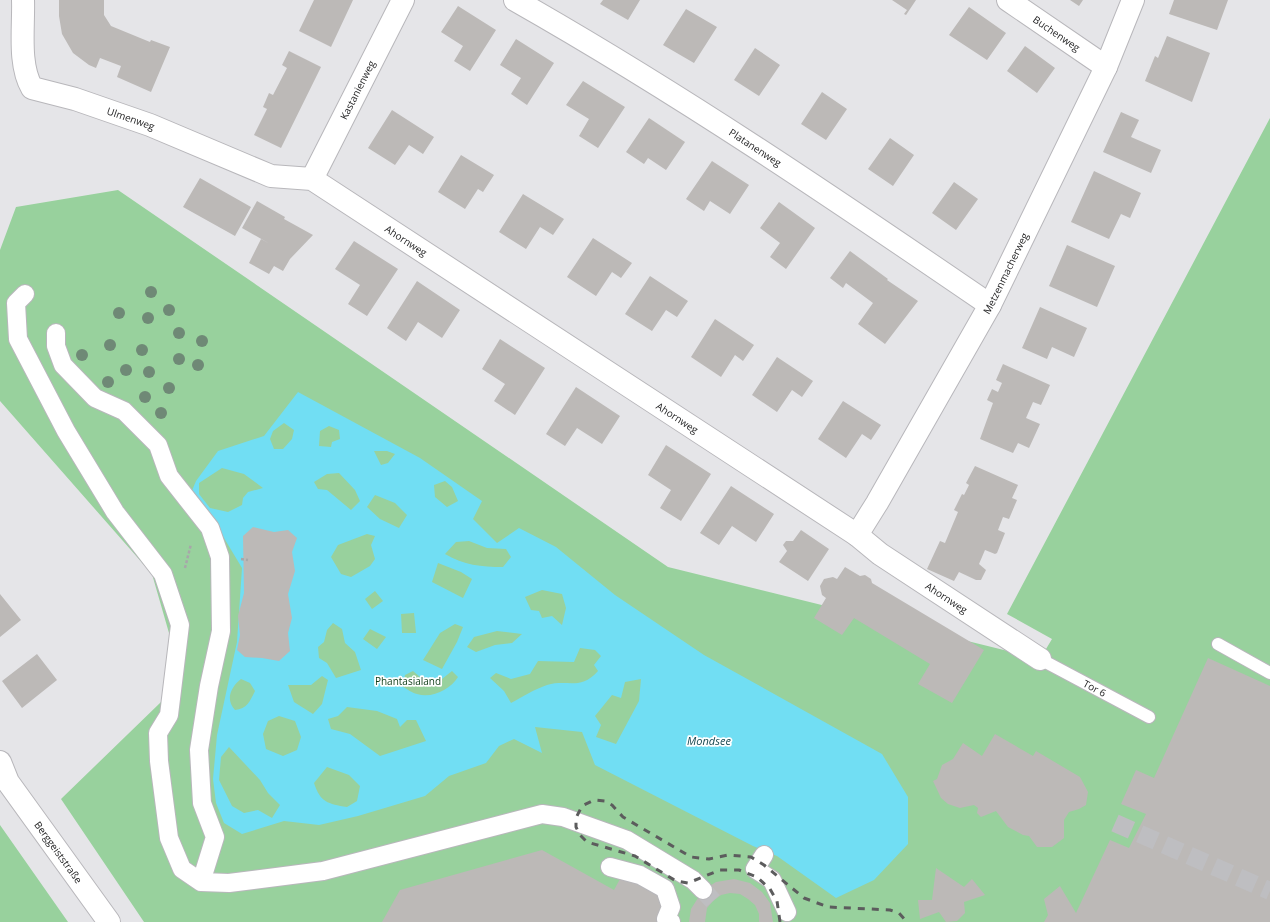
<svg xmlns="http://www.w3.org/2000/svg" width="1270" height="922" font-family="'Open Sans',sans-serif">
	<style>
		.green { fill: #98d19d }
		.water { fill: #71def3; fill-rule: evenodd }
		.building { fill: #bcb9b7 }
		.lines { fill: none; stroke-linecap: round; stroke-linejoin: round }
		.pedestrian-tunnel { stroke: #bebec1; stroke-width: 18; stroke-dasharray: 18 9; stroke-linecap: butt }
		.service-casing { stroke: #b8b7bb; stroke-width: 14 }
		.pedestrian-casing { stroke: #b8b7bb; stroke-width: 20 }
		.minor-casing { stroke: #b8b7bb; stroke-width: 24 }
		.path { stroke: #a7a7a9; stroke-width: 2.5; stroke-dasharray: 3 2; stroke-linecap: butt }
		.service { stroke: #fff; stroke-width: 12 }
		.pedestrian { stroke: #fff; stroke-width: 18 }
		.minor { stroke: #fff; stroke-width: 22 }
		.rail { stroke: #5c5c5d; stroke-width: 3; stroke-dasharray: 7 7; stroke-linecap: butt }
		.tree { fill: #6f8976 }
		.labels { text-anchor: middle; stroke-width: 3.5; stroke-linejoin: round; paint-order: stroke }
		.street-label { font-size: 10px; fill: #242425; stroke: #fff }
		.park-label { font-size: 10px; fill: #0f3d18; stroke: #fff }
		.water-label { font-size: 11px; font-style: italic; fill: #184952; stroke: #fff }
	</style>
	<rect width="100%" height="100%" fill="#e5e5e8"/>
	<path class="green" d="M 1270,118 L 1270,922 L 144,922 L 61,799 L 161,702 L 171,640 L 152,574 L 0,401 L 0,250 L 16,207 L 118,190 L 668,567 L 1040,659 L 1052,639 L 1007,614 Z
		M 0,825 L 68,922 L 0,922 Z"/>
	<path class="water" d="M 298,392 L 420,458 L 482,501 L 473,519 L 497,543 L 519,528 L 556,547 L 615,595 L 704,655 L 882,754 L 908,797 L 908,844 L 874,880 L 836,898 L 777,856 L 753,846 L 595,765 L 582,732 L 535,727 L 542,753 L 514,739 L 499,746 L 486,763 L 449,776 L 425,796 L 358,816 L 319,825 L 284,821 L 242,834 L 224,823 L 216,803 L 213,779 L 217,735 L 237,642 L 242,568 L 215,523 L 191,493 L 196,481 L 218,451 L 264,436 ZM 284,423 L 294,430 L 292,439 L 283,449 L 274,449 L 270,439 L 273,431 ZM 329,426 L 339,430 L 340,439 L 332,442 L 331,447 L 319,446 L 320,431 ZM 374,451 L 387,451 L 395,454 L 388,463 L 381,465 ZM 222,468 L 244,474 L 263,488 L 248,492 L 243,498 L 242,505 L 228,512 L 210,508 L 199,494 L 199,483 ZM 339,473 L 355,490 L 360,501 L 351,510 L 327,490 L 318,489 L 314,482 L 327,474 ZM 445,481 L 452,487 L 458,501 L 447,507 L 435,497 L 434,485 ZM 375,495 L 395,503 L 407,515 L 399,528 L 380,519 L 367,507 ZM 367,534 L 375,536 L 371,545 L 375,559 L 370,566 L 351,577 L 341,574 L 331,557 L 338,545 ZM 469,541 L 487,548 L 506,549 L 511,557 L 503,567 C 481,567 464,565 445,554 L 456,542 ZM 438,563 L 461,572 L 472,579 L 463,598 L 432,582 ZM 542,590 L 562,594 L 566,608 L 562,625 L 552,616 L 542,618 L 539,611 L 531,610 L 525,597 ZM 375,591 L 383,601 L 372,609 L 365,599 ZM 414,613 L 416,633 L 402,633 L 401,614 ZM 333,623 L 342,629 L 345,643 L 355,652 L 361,670 L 336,678 L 327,663 L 319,658 L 318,647 L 324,642 L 327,630 ZM 455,624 L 463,627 L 457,642 L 442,669 L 423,660 L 440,633 ZM 370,629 L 386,637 L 377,649 L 363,639 ZM 497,631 L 522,634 L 512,643 L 495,645 L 476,652 L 467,647 L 474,637 ZM 580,648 L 595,650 L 601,656 L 594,665 L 598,671 C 580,691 568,679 547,685 C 535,689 522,697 511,703 L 504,691 L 490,678 L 496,673 L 511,679 L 530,674 L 538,661 L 574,662 ZM 413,671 L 427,683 L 442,679 L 452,671 L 458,677 C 451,689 432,699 417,694 C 412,693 407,689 403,687 L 405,675 ZM 322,676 L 328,680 L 322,704 L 313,714 L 294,702 L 288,685 L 311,685 ZM 241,679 L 250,683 L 255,691 C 250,701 247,709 235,710 C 225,699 231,687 241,679 ZM 641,679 L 639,701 L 616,744 L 596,737 L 601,725 L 595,716 L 612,695 L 621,698 L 625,682 ZM 347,707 L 377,711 L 397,719 L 400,727 L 407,720 L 416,720 L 426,741 L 380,756 L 350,734 L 331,729 L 328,719 L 338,716 ZM 279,716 L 295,721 L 301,737 L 297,750 L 283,756 L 266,749 L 263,734 L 268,721 ZM 229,747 L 260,780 L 268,793 L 280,805 L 272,818 L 258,810 L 244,813 L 232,806 L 219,780 L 221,757 ZM 327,767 L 349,775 L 360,786 L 357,801 L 347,807 C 328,804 320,802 314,783 Z"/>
	<path class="building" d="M 59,0 L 104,0 L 104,15 L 111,26 L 150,42 L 151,40 L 170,47 L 151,92 L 117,77 L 121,66 L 100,58 L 96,68 L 89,65 L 73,53 L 62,34 L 59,16 Z
		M 314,0 L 353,0 L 331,47 L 299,31 Z
		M 603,0 L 640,0 L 628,20 L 600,4 Z
		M 892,0 L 916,0 L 906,15 L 904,14 L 907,10 Z
		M 1070,0 L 1083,0 L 1079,6 Z
		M 1174,0 L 1228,0 L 1217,30 L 1169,14 Z
		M 458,6 L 496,30 L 470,71 L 454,61 L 463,46 L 441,32 Z
		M 969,7 L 1006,33 L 987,60 L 949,35 Z
		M 686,9 L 717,27 L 694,63 L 663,45 Z
		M 1167,36 L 1210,53 L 1192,102 L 1145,81 L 1155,56 L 1158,58 Z
		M 516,39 L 554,63 L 527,105 L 511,94 L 521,78 L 500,65 Z
		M 1025,46 L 1055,68 L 1037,93 L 1007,71 Z
		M 755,48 L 780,65 L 759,96 L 734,80 Z
		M 289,51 L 321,67 L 281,148 L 254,135 L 267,109 L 263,107 L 269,93 L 273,95 L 287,68 L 282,65 Z
		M 583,81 L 625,107 L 598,148 L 579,136 L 589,119 L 566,105 Z
		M 822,92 L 847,109 L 826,140 L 801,124 Z
		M 392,110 L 434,137 L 423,154 L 409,145 L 395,165 L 368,148 Z
		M 1121,112 L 1139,120 L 1131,137 L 1161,150 L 1151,173 L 1103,152 Z
		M 649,118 L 685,142 L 666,170 L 648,158 L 644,164 L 626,152 Z
		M 890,138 L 914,155 L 893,186 L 868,169 Z
		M 461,155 L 494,175 L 483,192 L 478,189 L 465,209 L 438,192 Z
		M 712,161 L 749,185 L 730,214 L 710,201 L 704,211 L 686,199 Z
		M 1094,171 L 1141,193 L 1130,218 L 1121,214 L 1109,239 L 1071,222 Z
		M 200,178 L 251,207 L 235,236 L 183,207 Z
		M 954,182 L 978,199 L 956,230 L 932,213 Z
		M 523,194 L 564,219 L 553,235 L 540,227 L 526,249 L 499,232 Z
		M 257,201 L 285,217 L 284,219 L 313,235 L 290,259 L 283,271 L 274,266 L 269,274 L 249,263 L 261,239 L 270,244 L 242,228 Z
		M 779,202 L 815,228 L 786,269 L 770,257 L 780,243 L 760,228 Z
		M 593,238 L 632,263 L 621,278 L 612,272 L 596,296 L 567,277 Z
		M 354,241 L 398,269 L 367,316 L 348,304 L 360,285 L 335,269 Z
		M 1067,245 L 1115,266 L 1097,307 L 1049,286 Z
		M 850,251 L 888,279 L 887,280 L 918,301 L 885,344 L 858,324 L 873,303 L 846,283 L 843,288 L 830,278 Z
		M 650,276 L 688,301 L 677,317 L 666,310 L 652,331 L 625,314 Z
		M 417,281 L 460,310 L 442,338 L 418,322 L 406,341 L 387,328 Z
		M 1040,307 L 1087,328 L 1074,357 L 1052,347 L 1047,359 L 1022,348 Z
		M 715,319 L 754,345 L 743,361 L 735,355 L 721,377 L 691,357 Z
		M 500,339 L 545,368 L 515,415 L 494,401 L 505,384 L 482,369 Z
		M 777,357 L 813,381 L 802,397 L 792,390 L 777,412 L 752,395 Z
		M 1003,364 L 1050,385 L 1041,405 L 1033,402 L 1026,418 L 1040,424 L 1029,448 L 1018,443 L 1013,453 L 980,439 L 993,403 L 987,400 L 992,389 L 998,392 L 1002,383 L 996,380 Z
		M 576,387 L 620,416 L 602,444 L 577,428 L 565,446 L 546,434 Z
		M 843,401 L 881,425 L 871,440 L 862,434 L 846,458 L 818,439 Z
		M 666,445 L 711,474 L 681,521 L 660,508 L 671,490 L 648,475 Z
		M 975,466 L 1018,485 L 1012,498 L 1017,500 L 1009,519 L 1003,517 L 998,530 L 1005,533 L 997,553 L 995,554 L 985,550 L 979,564 L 986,570 L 981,580 L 976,580 L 959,572 L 954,581 L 927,569 L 940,541 L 945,543 L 958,512 L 954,510 L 962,494 L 964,495 L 969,485 L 966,483 Z
		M 731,486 L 774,514 L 756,542 L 732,526 L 719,545 L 700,533 Z
		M 253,527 L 274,532 L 288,530 L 297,538 L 292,552 L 295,571 L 288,594 L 292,618 L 288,633 L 290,651 L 279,661 L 262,658 L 245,657 L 237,650 L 240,635 L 238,616 L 244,593 L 243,536 Z
		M 801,530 L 829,549 L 808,581 L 779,562 L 787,551 L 783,545 L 786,541 L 793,541 Z
		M 845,567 L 860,576 L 865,575 L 871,579 L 872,583 L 984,650 L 952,703 L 918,684 L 930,664 L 854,618 L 842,635 L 814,618 L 826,598 L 822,595 L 820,586 L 824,579 L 833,577 L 837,579 Z
		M 0,594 L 21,620 L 0,637 Z
		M 37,654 L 57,680 L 22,708 L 2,681 Z
		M 1208,658 L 1270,686 L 1270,922 L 1044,922 L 1048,915 L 1044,899 L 1060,886 L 1076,913 L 1110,840 L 1129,848 L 1146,814 L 1121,804 L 1136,770 L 1154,778 Z
		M 995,734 L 1033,756 L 1036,751 L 1080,777 L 1088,792 L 1086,805 L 1079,809 L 1069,812 L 1064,820 L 1064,838 L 1052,847 L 1037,847 L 1029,836 L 1023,835 L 1008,827 L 996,811 L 981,817 L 977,813 L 978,808 L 974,805 L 960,808 L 948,804 L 941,798 L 933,781 L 937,779 L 942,765 L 953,759 L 963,743 L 982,756 Z
		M 542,850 L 614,890 L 620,879 L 640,875 L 665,889 L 671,922 L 382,922 L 400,890 Z
		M 936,868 L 964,887 L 972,879 L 985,895 L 964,902 L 965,913 L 957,921 L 946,922 L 939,912 L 920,919 L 918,900 L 932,900 Z
		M 734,879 L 750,883 L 762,892 L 770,903 L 773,922 L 759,922 L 759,914 L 755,905 L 748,899 L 740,894 L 730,893 L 721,895 L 713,901 L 707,908 L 705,922 L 689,922 L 691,909 L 703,890 L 716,882 Z"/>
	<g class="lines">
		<path class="pedestrian-tunnel" d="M 1115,823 L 1270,891
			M 703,890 L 713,901"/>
		<g class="service-casing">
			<g id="service">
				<path d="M 1218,644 L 1270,673"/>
				<path id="s1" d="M 1040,659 L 1149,717"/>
			</g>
		</g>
		<g class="pedestrian-casing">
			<path id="pedestrian" d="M 25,294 L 16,303 L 18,339 L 66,431 L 115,512 L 163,574 L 180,625 L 169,715 L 158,733 L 159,761 L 169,838 L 182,869 L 201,882 L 229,883 L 323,871 L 542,814 L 563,817 L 627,840 L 693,880 L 703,890
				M 56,333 L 56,346 L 63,365 L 95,398 L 124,411 L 158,445 L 169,476 L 210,528 L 220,557 L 221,631 L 209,686 L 199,750 L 202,803 L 215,837 L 201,882
				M 764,855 L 755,869 L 772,880 L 787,912
				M 610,867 L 640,875 L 665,889 L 671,907 L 666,919 L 671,922"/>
		</g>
		<g class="minor-casing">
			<g id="minor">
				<path id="s2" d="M 23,0 C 24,27 18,64 32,88 L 75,99 L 150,125 L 271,176 L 312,179 L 857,535 L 880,554 L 1040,659"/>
				<path id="s3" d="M 515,0 C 679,93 835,199 990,305"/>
				<path id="s4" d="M 1008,0 L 1106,67"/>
				<path id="s5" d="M 312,179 L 403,0"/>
				<path id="s6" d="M 857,535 L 877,503 L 990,305 L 1106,67 L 1133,0"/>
				<path id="s7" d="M 0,762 L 8,782 L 109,922"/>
			</g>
		</g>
		<path class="path" d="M 241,559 L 248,560
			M 185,568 L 191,544"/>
		<use href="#service" class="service"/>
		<use href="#pedestrian" class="pedestrian"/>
		<use href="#minor" class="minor"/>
		<path class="rail" d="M 780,922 L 777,901 L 770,889 L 757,877 L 739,870 L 720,870 L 688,883 L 676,881 L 635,856 L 587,842 L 580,835 L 576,827 L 576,818 L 582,806 L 594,800 L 605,801 L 612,805 L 623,817 L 691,857 L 709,859 L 728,855 L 751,857 L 764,865 L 804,898 L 828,907 L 890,910 L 899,913 L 907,922"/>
	</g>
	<g class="tree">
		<circle cx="151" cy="292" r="6"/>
		<circle cx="169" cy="310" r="6"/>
		<circle cx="119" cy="313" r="6"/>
		<circle cx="148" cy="318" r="6"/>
		<circle cx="179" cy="333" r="6"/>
		<circle cx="202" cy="341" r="6"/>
		<circle cx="110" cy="345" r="6"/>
		<circle cx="142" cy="350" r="6"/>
		<circle cx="82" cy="355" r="6"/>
		<circle cx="179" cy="359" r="6"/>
		<circle cx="198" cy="365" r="6"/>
		<circle cx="126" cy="370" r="6"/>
		<circle cx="149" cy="372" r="6"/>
		<circle cx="108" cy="382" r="6"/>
		<circle cx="169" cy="388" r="6"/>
		<circle cx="145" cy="397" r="6"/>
		<circle cx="161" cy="413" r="6"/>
	</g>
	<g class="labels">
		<g class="street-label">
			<text dy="4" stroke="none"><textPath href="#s4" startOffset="59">Buchenweg</textPath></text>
			<text dy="4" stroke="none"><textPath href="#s5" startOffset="100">Kastanienweg</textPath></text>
			<text dy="4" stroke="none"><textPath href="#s2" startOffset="193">Ulmenweg</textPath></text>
			<text dy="4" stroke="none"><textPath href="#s3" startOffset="282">Platanenweg</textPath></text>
			<text dy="4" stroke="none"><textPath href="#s2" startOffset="498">Ahornweg</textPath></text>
			<text dy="4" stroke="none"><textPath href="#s6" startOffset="301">Metzenmacherweg</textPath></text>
			<text dy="4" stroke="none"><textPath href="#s2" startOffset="822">Ahornweg</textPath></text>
			<text dy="4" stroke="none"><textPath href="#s2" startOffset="1146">Ahornweg</textPath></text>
			<text dy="4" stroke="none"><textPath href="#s1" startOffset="62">Tor 6</textPath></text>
			<text dy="4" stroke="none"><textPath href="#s7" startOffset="108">Berggeiststraße</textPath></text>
		</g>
		<g class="park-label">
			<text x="408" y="685">Phantasialand</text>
		</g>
		<g class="water-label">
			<text x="709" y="745">Mondsee</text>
		</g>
	</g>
</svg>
